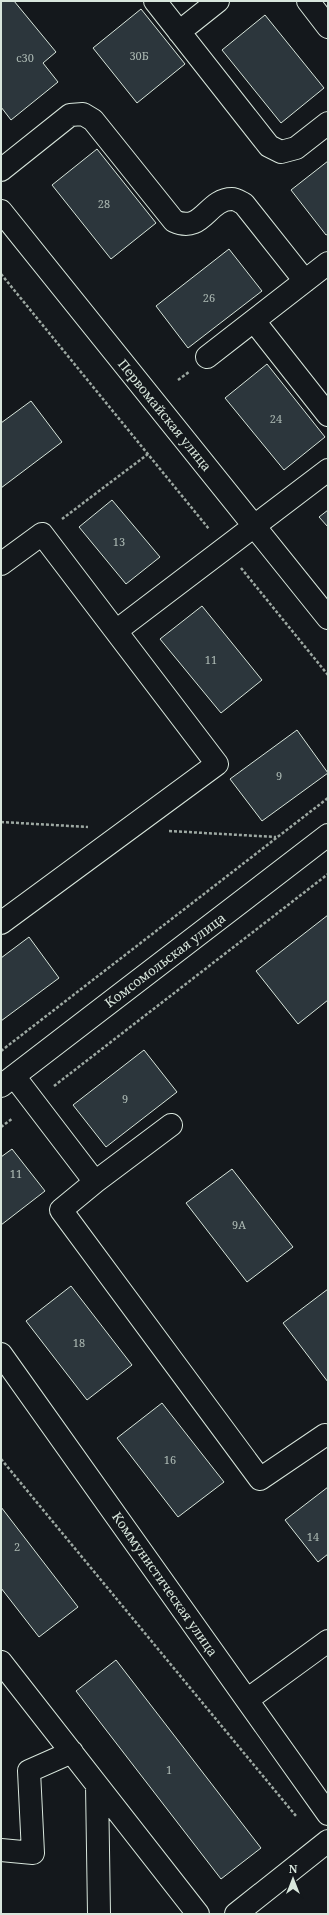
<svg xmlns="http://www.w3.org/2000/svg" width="329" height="1915" font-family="'Noto Serif',serif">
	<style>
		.building { fill: #2c363c; stroke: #d8e6dc }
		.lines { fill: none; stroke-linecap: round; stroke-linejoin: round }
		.minor-casing { stroke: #d8e6dc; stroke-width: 24 }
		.path { stroke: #9da8a2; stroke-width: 2.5; stroke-dasharray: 3 2; stroke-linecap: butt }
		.minor { stroke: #14181c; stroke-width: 22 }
		.labels { text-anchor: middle; stroke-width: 3; stroke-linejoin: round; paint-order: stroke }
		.number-label { font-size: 11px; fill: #adbab4 }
		.street-label { font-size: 13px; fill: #d8e6dc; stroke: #14181c }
	</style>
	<rect width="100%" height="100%" fill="#14181c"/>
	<path class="building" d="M 1,1 L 14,1 L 56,52 L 43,63 L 58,82 L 11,120 L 1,107 Z
		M 141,9 L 185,64 L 137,103 L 93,48 Z
		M 265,15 L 324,88 L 281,123 L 222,50 Z
		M 97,149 L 156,223 L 111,259 L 52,185 Z
		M 328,161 L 328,234 L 326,235 L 291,190 Z
		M 229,249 L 262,291 L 188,348 L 156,306 Z
		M 267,364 L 325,437 L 284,470 L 225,398 Z
		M 31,401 L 62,442 L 1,488 L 1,423 Z
		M 112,500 L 160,557 L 126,584 L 79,527 Z
		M 328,510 L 328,527 L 319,517 Z
		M 202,606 L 262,680 L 221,713 L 160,639 Z
		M 297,730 L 328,773 L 262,821 L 230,779 Z
		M 328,915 L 328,1000 L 298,1024 L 256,971 Z
		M 29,937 L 59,978 L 1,1021 L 1,958 Z
		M 144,1050 L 177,1092 L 106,1147 L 73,1105 Z
		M 12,1149 L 45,1191 L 1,1225 L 1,1157 Z
		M 232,1169 L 293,1247 L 247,1282 L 186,1203 Z
		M 71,1286 L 132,1365 L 87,1400 L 26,1321 Z
		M 328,1289 L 328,1382 L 283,1323 Z
		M 162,1403 L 224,1482 L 178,1517 L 117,1438 Z
		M 328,1487 L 328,1554 L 318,1562 L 285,1520 Z
		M 1,1507 L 78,1607 L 39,1637 L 1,1588 Z
		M 116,1660 L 261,1848 L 221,1879 L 76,1691 Z"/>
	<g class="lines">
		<g class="minor-casing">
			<path id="minor" d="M 155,1 L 269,146 L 281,152 L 296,148 L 328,123
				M 308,1 L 328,27
				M 179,32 L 218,1
				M 1,170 L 70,115 L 83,114 L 93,120 L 174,221 C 203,234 207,199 232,199 C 236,199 240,202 244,204 L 305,281
				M 1,211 L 328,618
				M 254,321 L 328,415
				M 207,357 L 328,263
				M 1,564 L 42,534 L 217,764 L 1,923
				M 116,631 L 328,470
				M 14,1076 L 95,1182 L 61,1210 L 260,1479 L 325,1435
				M 1,1086 L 328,835
				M 95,1182 L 171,1125
				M 1,1354 L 328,1814
				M 1,1662 L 198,1914
				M 247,1700 L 328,1641
				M 97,1785 L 99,1914
				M 1,1850 L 33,1853 L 29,1771 L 72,1752
				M 236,1914 L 328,1841"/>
		</g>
		<path class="path" d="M 1,274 L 209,529
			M 178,380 L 189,372
			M 62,519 L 148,454
			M 241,568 L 328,675
			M 1,822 L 88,827
			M 169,831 L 276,837
			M 1,1051 L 328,798
			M 54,1086 L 328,874
			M 1,1127 L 13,1118
			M 1,1459 L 296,1816"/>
		<use href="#minor" class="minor"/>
	</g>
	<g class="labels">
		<g class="number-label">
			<text x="139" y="60">30Б</text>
			<text x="25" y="62">с30</text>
			<text x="104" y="208">28</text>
			<text x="209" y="302">26</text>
			<text x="276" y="423">24</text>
			<text x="119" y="546">13</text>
			<text x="211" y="664">11</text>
			<text x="279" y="780">9</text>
			<text x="125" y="1103">9</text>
			<text x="16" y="1178">11</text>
			<text x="239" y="1229">9А</text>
			<text x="79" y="1347">18</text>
			<text x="170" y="1464">16</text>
			<text x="313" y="1541">14</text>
			<text x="17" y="1551">2</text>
			<text x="169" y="1774">1</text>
		</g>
		<g class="street-label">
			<text transform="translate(165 415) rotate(51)" y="5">Первомайская улица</text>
			<text transform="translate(165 960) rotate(-37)" y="5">Комсомольская улица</text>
			<text transform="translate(165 1584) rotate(55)" y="5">Коммунистическая улица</text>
		</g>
	</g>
	<rect width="329" height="1915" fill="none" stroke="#d8e6dc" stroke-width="4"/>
	<g transform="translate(293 1879)" stroke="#14181c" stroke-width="3" paint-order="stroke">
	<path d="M0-3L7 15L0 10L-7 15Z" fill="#d8e6dc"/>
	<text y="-6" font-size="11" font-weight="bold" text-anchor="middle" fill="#d8e6dc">N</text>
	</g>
</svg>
